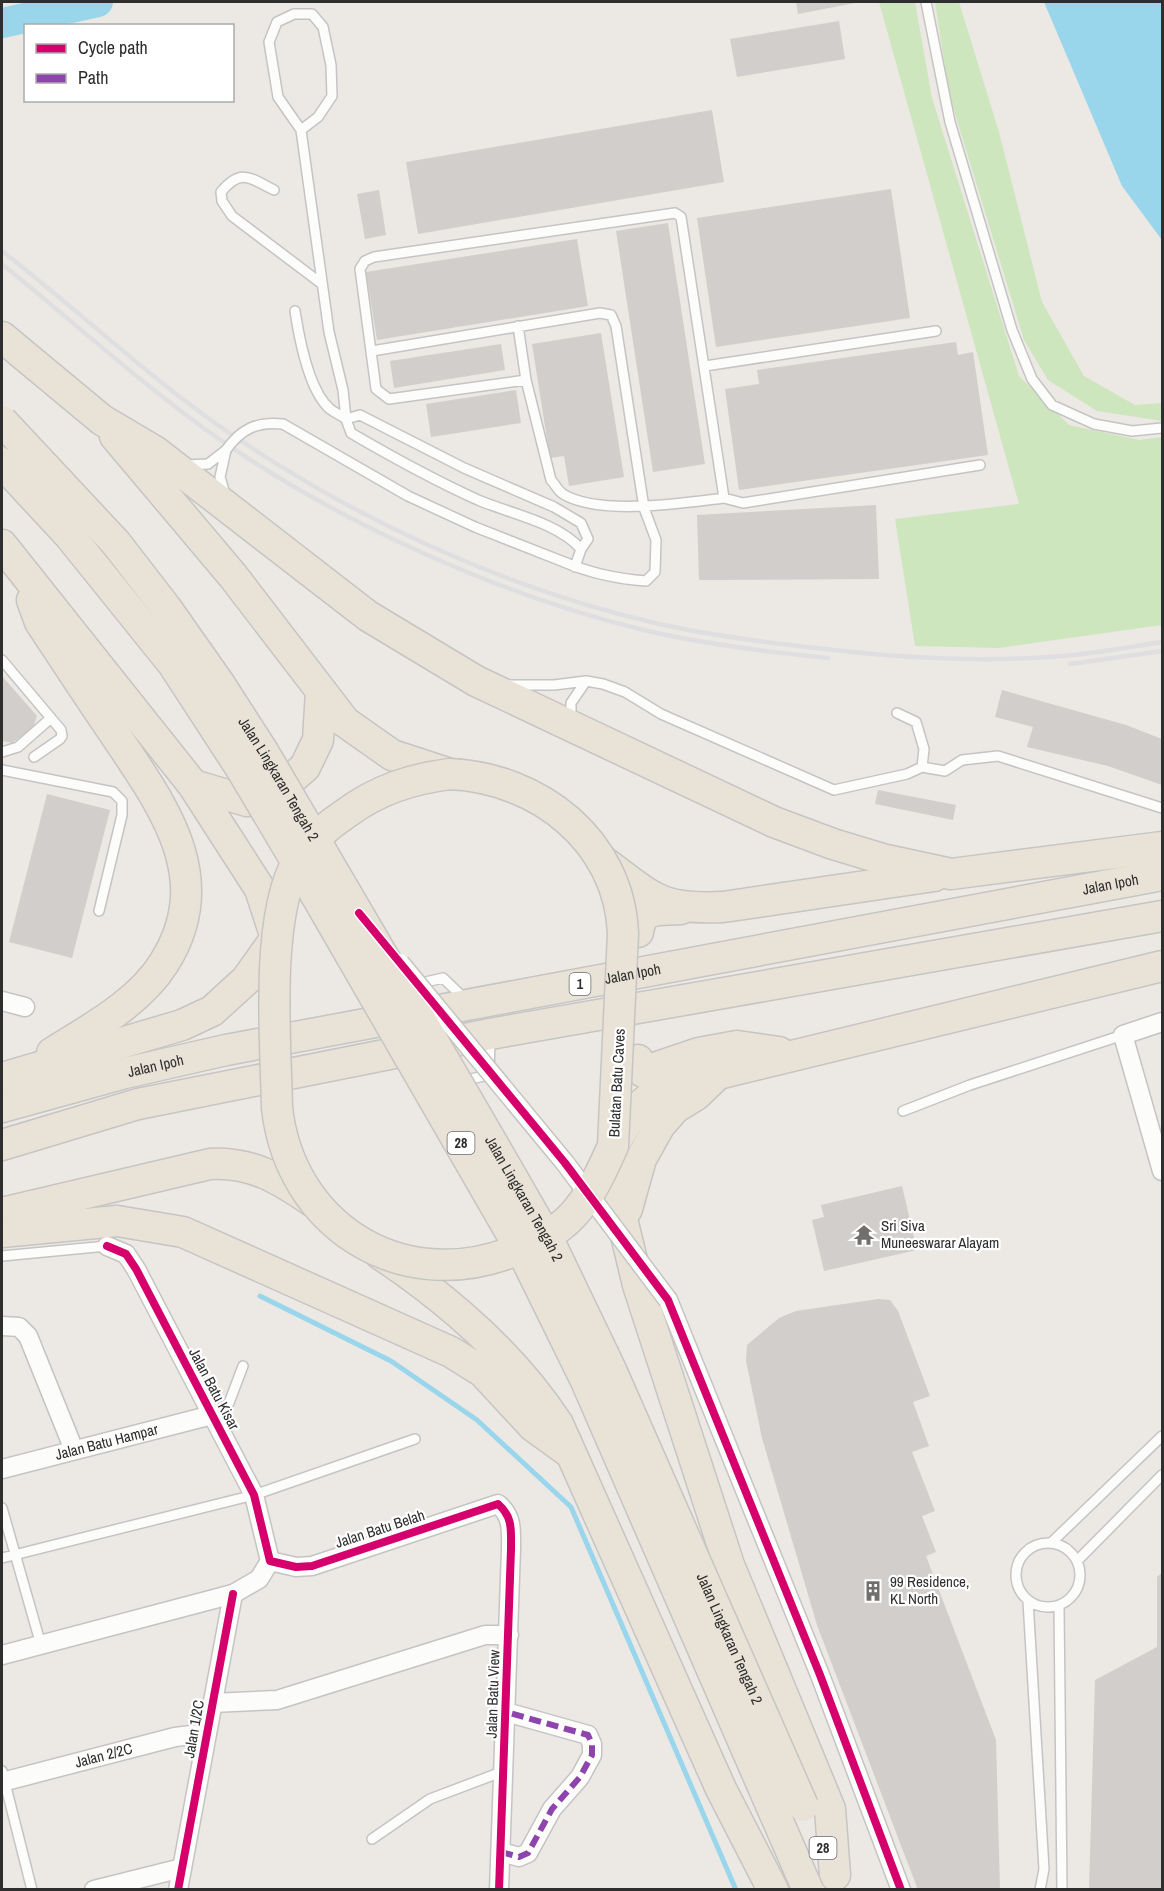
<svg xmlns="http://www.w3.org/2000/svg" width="1164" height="1891" font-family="'Archivo Narrow',sans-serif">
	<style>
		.green { fill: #cee6be }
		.water { fill: #99d6ec }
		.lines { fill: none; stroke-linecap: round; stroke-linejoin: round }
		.stream { stroke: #99d6ec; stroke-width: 5 }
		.river { stroke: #99d6ec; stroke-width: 30 }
		.building { fill: #d1cecb }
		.service-casing { stroke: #c5c4c5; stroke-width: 12 }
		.minor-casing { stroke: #c5c4c5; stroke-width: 21 }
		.trunk-casing { stroke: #c6c5c4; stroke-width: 33 }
		.service { stroke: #fcfcfb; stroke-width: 9 }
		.minor { stroke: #fcfcfb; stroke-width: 18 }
		.trunk { stroke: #e9e2d6; stroke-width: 30 }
		.rail { stroke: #dfdfe1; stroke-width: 4.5 }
		.service-bridge-casing { stroke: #c5c4c5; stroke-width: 12; stroke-linecap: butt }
		.minor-bridge-casing { stroke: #c5c4c5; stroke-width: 21; stroke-linecap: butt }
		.trunk-bridge-casing { stroke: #c6c5c4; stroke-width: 33; stroke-linecap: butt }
		.service-bridge { stroke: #fcfcfb; stroke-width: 9 }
		.minor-bridge { stroke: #fcfcfb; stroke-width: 18 }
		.trunk-bridge { stroke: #e9e2d6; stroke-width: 30 }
		.quiet { stroke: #8e44ad; stroke-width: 6; stroke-dasharray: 12 6; stroke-linecap: butt }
		.cycleway-casing { stroke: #fff; stroke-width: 11 }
		.cycleway { stroke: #d6006c; stroke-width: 8 }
		.labels { text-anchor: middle; stroke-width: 4.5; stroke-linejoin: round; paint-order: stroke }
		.shield { fill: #fff; stroke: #6d6d6d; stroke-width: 1.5 }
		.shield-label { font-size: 14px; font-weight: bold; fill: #2e2e2e }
		.street-label { font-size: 15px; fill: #2e2e2e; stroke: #fff }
		.poi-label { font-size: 15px; fill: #2e2e2e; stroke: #fff; text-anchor: start }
	</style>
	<rect width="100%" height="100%" fill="#ece8e4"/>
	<path class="green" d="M 879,2 L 915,2 L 932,98 L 1019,376 L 1069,425 L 1139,440 L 1162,437 L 1162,625 L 999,648 L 915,646 L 895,519 L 1019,504 Z
		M 935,2 L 959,2 L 999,132 L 1042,302 L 1084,376 L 1135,405 L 1162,403 L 1162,421 L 1097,411 L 1048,380 L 1024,340 L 949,94 Z"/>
	<path class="water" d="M 1044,2 L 1162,2 L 1162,240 L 1122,186 Z"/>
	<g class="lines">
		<path class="stream" d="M 260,1296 L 391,1361 L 477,1420 L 571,1507 L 736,1890"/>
		<path class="river" d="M 2,23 L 98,2"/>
	</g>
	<path class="building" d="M 796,2 L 855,2 L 855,3 L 798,14 Z
		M 839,21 L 845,59 L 737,77 L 730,39 Z
		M 712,110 L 724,182 L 418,234 L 406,162 Z
		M 891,189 L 910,318 L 716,347 L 697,218 Z
		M 379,190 L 386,235 L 365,239 L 357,194 Z
		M 668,223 L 705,464 L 653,472 L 616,231 Z
		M 577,239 L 588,306 L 377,340 L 366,272 Z
		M 601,333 L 624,477 L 569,486 L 564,456 L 550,458 L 532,344 Z
		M 956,342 L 958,355 L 973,352 L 988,455 L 739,490 L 725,389 L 759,384 L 757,370 Z
		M 501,344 L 505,370 L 394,388 L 390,361 Z
		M 516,390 L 521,423 L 431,437 L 426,404 Z
		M 876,505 L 879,579 L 699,580 L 697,515 Z
		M 2,676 L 37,716 L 33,728 L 12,743 L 2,741 Z
		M 1002,690 L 1126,725 L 1162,739 L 1162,785 L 1108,766 L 1027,747 L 1033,727 L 995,717 Z
		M 878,790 L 956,805 L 953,820 L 875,804 Z
		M 47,794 L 110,810 L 72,958 L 9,942 Z
		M 902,1186 L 917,1250 L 824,1271 L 812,1220 L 824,1217 L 821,1205 Z
		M 878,1299 L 890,1300 L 898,1311 L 930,1396 L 913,1402 L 929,1446 L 912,1452 L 935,1511 L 922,1516 L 936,1552 L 926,1556 L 996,1740 L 1000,1890 L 918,1890 L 817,1625 L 762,1438 L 746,1361 L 747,1345 L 779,1318 L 796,1311 Z
		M 1162,1573 L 1162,1890 L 1089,1890 L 1095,1680 L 1157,1647 L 1157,1577 Z"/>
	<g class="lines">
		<g class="service-casing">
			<path id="service" d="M 926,2 L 950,122 L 1012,330 L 1032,379 L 1052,405 L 1094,424 L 1132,431 L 1162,428
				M 274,190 C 250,178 241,168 221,192 L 222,201 L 232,216 L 322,284
				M 675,213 L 681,217 L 724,498 C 683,503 599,516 563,494 C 558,491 555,484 551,480 L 526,380 L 389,399 L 376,389 L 360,269 L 365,261 L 374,257 Z
				M 295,311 C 299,337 309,391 330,409 C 335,413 341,415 346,419 L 343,390 L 329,332 L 301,130 L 278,97 L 269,42 L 277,22 L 294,14 L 312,14 L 323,27 L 331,65 L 332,96 L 318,117 L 301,130
				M 518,326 L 526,380
				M 372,351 L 600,313 L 611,315 L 616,326 L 644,508 L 656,540 L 655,572 L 646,581 C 618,579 590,573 564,562
				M 705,366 L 936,331
				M 186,465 L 208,464 L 226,450
				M 225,494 L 220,477 L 226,450
				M 724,498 L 743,503 L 980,465
				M 575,567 L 581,549 L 588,539 L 581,523 L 554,507 L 464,468 L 360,415 L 346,419 L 351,433 C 392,457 434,480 478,500 C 511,514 557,522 581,549
				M 2,660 L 61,730 L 62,736 L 60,739 L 34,757
				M 511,685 L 554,685 L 586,681 L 603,684 L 625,692 L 661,714 L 834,790 L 907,774 L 922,767 L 924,749 L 916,722 L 897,713
				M 571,719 L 571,703 L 586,681
				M 2,752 L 18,747 L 51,718
				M 922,767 L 945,771 L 962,760 L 998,756 L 1162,808
				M 2,770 L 113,792 L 122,801 L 122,815 L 99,911
				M 417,984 L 443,978 L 466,1000
				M 461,1081 L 489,1075 L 490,1039
				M 903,1111 L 970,1085 L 1123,1035
				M 2,1256 L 107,1246
				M 212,1415 L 229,1403 L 243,1366
				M 2,1508 L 41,1645
				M 1052,1542 L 1162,1436
				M1016 1575a32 32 0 1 1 64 0a32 32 0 1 1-64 0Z
				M 2,1558 L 254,1495 L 415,1439
				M 1078,1560 L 1162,1475
				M 1028,1601 L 1044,1869 L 1040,1890
				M 1059,1606 L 1062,1890
				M 2,1771 L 32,1890
				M 372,1839 L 430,1799 L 504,1771"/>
		</g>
		<g class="minor-casing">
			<g id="minor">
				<path d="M 2,1001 L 25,1007"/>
				<path d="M 1162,1022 L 1123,1035 L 1162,1171"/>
				<path d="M 107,1246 L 126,1254 L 136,1269 L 254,1495 L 270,1561"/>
				<path d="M 668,1300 L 820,1675 L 901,1890"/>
				<path d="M 2,1326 L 19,1327 L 28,1336 L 74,1450"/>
				<path id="s1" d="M 2,1469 L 212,1415"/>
				<path d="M 270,1561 L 296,1567 L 312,1566 L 498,1504 C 513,1517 511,1530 511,1549 L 499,1890"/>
				<path d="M 2,1655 L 233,1594 L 259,1579 L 270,1561"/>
				<path d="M 212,1703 L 277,1700 L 485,1635 L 509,1635"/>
				<path id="s2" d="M 2,1782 L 175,1737 L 207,1733"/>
				<path d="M 501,1852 L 519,1857 L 528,1853 L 552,1809 L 580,1777 L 592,1755 L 592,1744 L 588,1735 L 506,1712"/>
				<path d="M 94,1890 L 182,1868"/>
				<path d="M 178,1890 L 233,1594"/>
			</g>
		</g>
		<g class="trunk-casing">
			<g id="trunk">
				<path d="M 2,337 L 102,420 L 156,452 L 368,616 L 476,681 L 774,822 L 833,844 L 886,860 L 951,874 L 1162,847"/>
				<path d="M 115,436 L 233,576 L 345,722 L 392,755 L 450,774"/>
				<path d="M 2,545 L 193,785 L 260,889 L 276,938 L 246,980 L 212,1011 L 182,1025 L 2,1078"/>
				<path d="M 32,600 L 40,622 C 65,660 90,698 116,736 C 162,805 218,878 164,963 C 139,1003 90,1029 52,1053"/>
				<path d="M 193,785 L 247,801 L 274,794 L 305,767 L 318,740 L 321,691"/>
				<path d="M 604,862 C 654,898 658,910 723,907 L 934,876"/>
				<path d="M 638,932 C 642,905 659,911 681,909"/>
				<path d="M 638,1060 L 639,1067 L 643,1072 L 699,1053 L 737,1046 L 779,1052"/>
				<path id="s3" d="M 2,1107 L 125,1073 L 226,1050 L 1162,875"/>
				<path d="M 2,1145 L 138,1104 L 490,1034 L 1162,916"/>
				<path d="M 627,1209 L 641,1159 L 660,1125 L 675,1108 L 696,1095 L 718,1074"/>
				<path d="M 2,1213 L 210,1164 C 252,1162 278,1178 312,1201"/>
				<path d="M 2,1232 L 117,1221 L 183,1232 L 451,1352 L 483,1372 L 533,1426 L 569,1452"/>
				<path d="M 380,1254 C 449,1300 512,1354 558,1424 L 721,1789 L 773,1890"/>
				<path d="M 835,1875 L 830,1809 L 729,1565 L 638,1285 L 623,1223 L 613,1146 L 634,1111 L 654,1094 L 686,1077 L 718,1074 L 1162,966"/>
			</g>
		</g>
		<use href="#service" class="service"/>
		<use href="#minor" class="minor"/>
		<use href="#trunk" class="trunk"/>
		<path class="rail" d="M 2,251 C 74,307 141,370 215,423 C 346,515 499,587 655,623 C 711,636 769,643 825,649 C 903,658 983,663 1061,656 C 1095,654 1129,647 1162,642
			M 2,264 C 71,320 137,380 209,432 C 335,521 501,597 652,632 C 710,645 769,652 828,658
			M 1070,664 L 1162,651"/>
		<g class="service-bridge-casing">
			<path id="service-bridge" d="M 226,450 C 241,429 257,421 283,424 L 408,496 L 475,527 L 564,562"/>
		</g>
		<g class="minor-bridge-casing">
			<path id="minor-bridge" d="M 400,963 L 565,1163 L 668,1300"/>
		</g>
		<g class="trunk-bridge-casing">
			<g id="trunk-bridge">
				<path id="s4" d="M 2,421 L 116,543 L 167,609 L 219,683 L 264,753 L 479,1120 L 551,1245 L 611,1370 L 803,1806"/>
				<path d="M 2,463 L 69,535 L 173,664 L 242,770 L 309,883 L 526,1259 L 586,1381 L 808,1890"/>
				<path d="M 450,774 C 539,778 619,841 623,933 L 613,1146 C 602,1170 591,1196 572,1216 C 555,1234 532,1244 509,1253 C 398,1294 290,1224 277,1108 C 276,1042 263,904 304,851 C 315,837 330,824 345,814 C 377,790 411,779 450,774 Z"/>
			</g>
		</g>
		<use href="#service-bridge" class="service-bridge"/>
		<use href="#minor-bridge" class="minor-bridge"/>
		<use href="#trunk-bridge" class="trunk-bridge"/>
		<path class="quiet" d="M 501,1852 L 519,1857 L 528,1853 L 552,1809 L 580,1777 L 592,1755 L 592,1744 L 588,1735 L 506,1712"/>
		<g class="cycleway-casing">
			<path id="cycleway" d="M 359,913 L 565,1163 L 668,1300 L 820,1675 L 901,1890
				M 107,1246 L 126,1254 L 136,1269 L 254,1495 L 270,1561 L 296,1567 L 312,1566 L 498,1504 C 513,1517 511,1530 511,1549 L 499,1890
				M 178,1890 L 233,1594"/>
		</g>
		<use href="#cycleway" class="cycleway"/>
	</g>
	<defs>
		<g id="temple-bare" transform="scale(1.62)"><path d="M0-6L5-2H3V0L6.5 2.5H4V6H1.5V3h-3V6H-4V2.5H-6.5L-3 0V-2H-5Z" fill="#706f6e" stroke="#fff" stroke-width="2.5" paint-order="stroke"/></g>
		<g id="building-bare" transform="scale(1.62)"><path d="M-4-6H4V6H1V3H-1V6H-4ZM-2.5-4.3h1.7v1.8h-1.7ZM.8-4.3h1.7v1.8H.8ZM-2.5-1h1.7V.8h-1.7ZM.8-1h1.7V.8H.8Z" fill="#706f6e" stroke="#fff" stroke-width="2.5" paint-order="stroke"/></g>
	</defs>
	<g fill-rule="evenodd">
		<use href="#temple-bare" x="864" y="1235"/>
		<use href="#building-bare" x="873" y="1591"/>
	</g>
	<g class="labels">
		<g class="shield">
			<rect x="569.5" y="973" width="21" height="22" rx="4.5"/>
			<rect x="447.5" y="1132" width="27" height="22" rx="4.5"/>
			<rect x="809.5" y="1837" width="27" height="22" rx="4.5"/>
		</g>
		<g class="shield-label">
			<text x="580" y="989">1</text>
			<text x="461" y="1148">28</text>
			<text x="823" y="1853">28</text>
		</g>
		<g class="street-label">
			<text dy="5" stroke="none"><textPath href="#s4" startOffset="454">Jalan Lingkaran Tengah 2</textPath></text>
			<text dy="5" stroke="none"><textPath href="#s3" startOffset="1131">Jalan Ipoh</textPath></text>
			<text dy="5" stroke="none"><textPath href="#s3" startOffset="645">Jalan Ipoh</textPath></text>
			<text dy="5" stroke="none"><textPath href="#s3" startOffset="159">Jalan Ipoh</textPath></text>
			<text transform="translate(617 1083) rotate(-87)" y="5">Bulatan Batu Caves</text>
			<text dy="5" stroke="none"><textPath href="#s4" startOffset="940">Jalan Lingkaran Tengah 2</textPath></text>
			<text transform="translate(214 1389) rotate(62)" y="5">Jalan Batu Kisar</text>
			<text dy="5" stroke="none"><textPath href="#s1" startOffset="108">Jalan Batu Hampar</textPath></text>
			<text transform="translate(380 1529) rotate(-18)" y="5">Jalan Batu Belah</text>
			<text dy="5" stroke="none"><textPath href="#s4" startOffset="1426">Jalan Lingkaran Tengah 2</textPath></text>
			<text transform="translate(493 1694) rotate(-88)" y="5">Jalan Batu View</text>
			<text transform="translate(194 1729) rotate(-80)" y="5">Jalan 1/2C</text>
			<text dy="5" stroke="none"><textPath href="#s2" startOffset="105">Jalan 2/2C</textPath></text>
		</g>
		<g class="poi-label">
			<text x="881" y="1231">Sri Siva<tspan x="881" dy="17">Muneeswarar Alayam</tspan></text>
			<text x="890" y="1587">99 Residence,<tspan x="890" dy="17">KL North</tspan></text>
		</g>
	</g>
	<rect width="1164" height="1891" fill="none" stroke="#2e2e2e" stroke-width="6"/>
	<rect x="24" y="24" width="210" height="78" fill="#ffffff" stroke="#ababab" stroke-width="1.5"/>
	<rect x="36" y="44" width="30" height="9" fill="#d6006c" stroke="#ababab" stroke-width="1.5"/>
	<text x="78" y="54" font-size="18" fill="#2e2e2e">Cycle path</text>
	<rect x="36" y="74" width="30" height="9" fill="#8e44ad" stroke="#ababab" stroke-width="1.5"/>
	<text x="78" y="84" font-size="18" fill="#2e2e2e">Path</text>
</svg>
